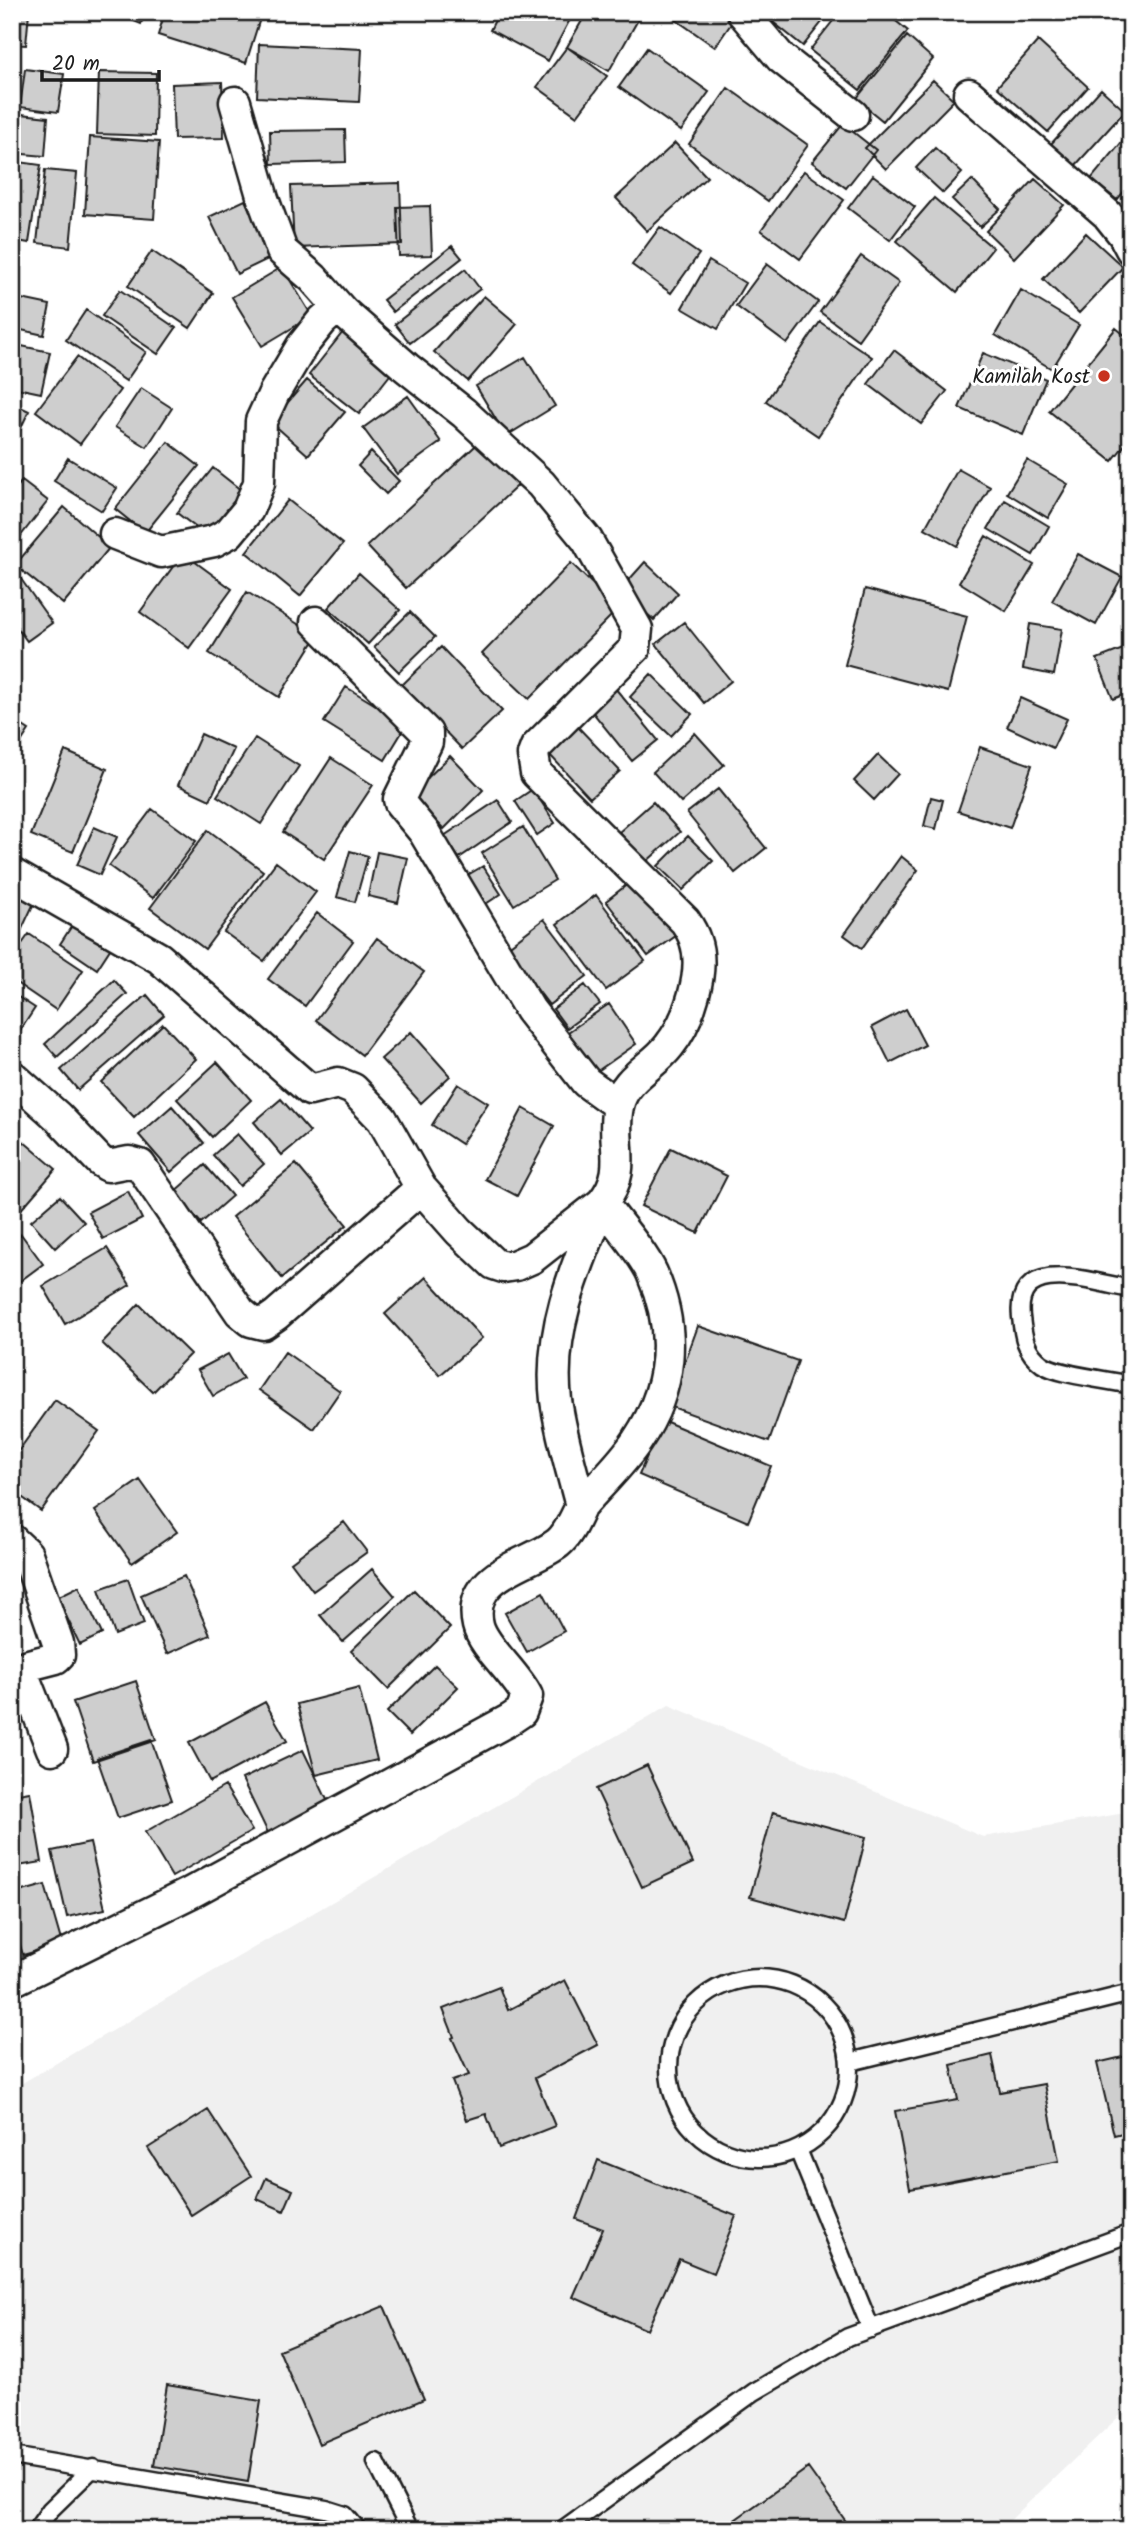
<svg xmlns="http://www.w3.org/2000/svg" width="1143" height="2542" font-family="Kalam,sans-serif">
	<style>
		.built { fill: #f0f0f0 }
		.building { fill: #cecece; stroke: #1c1c1c; stroke-width: 2 }
		.lines { fill: none; stroke-linecap: round; stroke-linejoin: round }
		.lane-casing { stroke: #1c1c1c; stroke-width: 21 }
		.street-casing { stroke: #1c1c1c; stroke-width: 35 }
		.lane { stroke: #fff; stroke-width: 16 }
		.street { stroke: #fff; stroke-width: 30 }
		.poi-dot { fill: #c8321e; stroke: #fff; stroke-width: 2.5 }
		.labels { text-anchor: middle; stroke-width: 6; stroke-linejoin: round; paint-order: stroke }
		.poi-label { font-size: 21px; fill: #1c1c1c; stroke: #fff; text-anchor: end }
	</style>
	<rect width="100%" height="100%" fill="#fff"/>
	<filter id="ink" filterUnits="userSpaceOnUse"><feTurbulence type="fractalNoise" baseFrequency=".0143" numOctaves="2"/><feDisplacementMap in="SourceGraphic" scale="14" xChannelSelector="R" yChannelSelector="G"/><feConvolveMatrix kernelMatrix="1 2 1 2 8 2 1 2 1" color-interpolation-filters="sRGB"/></filter>
	<g filter="url(#ink)">
		<path class="built" d="M 669,1705 L 983,1837 L 1131,1812 L 1131,2405 L 1000,2530 L 12,2530 L 12,2089 Z"/>
		<path class="building" d="M 12,12 L 29,12 L 26,45 L 12,44 Z
			M 112,12 L 145,12 L 141,24 Z
			M 165,12 L 262,12 L 246,63 L 158,35 Z
			M 499,12 L 574,12 L 548,61 L 490,30 Z
			M 587,12 L 629,12 L 639,18 L 609,71 L 567,47 Z
			M 665,12 L 727,12 L 735,18 L 715,47 Z
			M 781,12 L 830,12 L 803,46 L 773,22 Z
			M 840,12 L 885,12 L 908,31 L 860,90 L 810,50 Z
			M 907,36 L 933,59 L 883,121 L 856,99 Z
			M 1038,41 L 1088,87 L 1048,132 L 997,87 Z
			M 259,44 L 362,49 L 359,102 L 257,97 Z
			M 567,47 L 607,76 L 577,116 L 537,87 Z
			M 647,48 L 709,92 L 681,131 L 619,87 Z
			M 12,63 L 18,63 L 14,104 L 12,104 Z
			M 25,69 L 64,74 L 58,112 L 20,107 Z
			M 99,72 L 156,73 L 155,136 L 97,134 Z
			M 933,80 L 954,100 L 886,169 L 865,148 Z
			M 222,82 L 224,138 L 174,139 L 172,84 Z
			M 728,88 L 808,145 L 768,201 L 689,144 Z
			M 1101,89 L 1125,111 L 1074,167 L 1050,145 Z
			M 12,113 L 48,117 L 45,156 L 12,153 Z
			M 843,124 L 876,150 L 846,188 L 812,162 Z
			M 345,130 L 346,162 L 271,164 L 270,131 Z
			M 1131,131 L 1131,183 L 1117,200 L 1091,179 Z
			M 90,137 L 159,142 L 154,219 L 85,214 Z
			M 675,143 L 707,177 L 647,231 L 616,198 Z
			M 935,148 L 962,173 L 943,193 L 916,168 Z
			M 12,161 L 41,165 L 29,243 L 12,240 Z
			M 45,170 L 77,173 L 70,247 L 37,243 Z
			M 804,171 L 844,200 L 800,259 L 761,230 Z
			M 873,175 L 915,207 L 890,240 L 848,208 Z
			M 1035,179 L 1064,205 L 1014,258 L 986,231 Z
			M 972,180 L 1000,209 L 980,227 L 952,199 Z
			M 400,183 L 402,244 L 294,248 L 291,186 Z
			M 934,198 L 993,248 L 957,292 L 897,241 Z
			M 245,200 L 272,257 L 237,274 L 209,217 Z
			M 430,206 L 432,255 L 399,256 L 397,207 Z
			M 660,227 L 699,254 L 671,293 L 632,265 Z
			M 1086,233 L 1123,267 L 1079,313 L 1043,279 Z
			M 452,246 L 462,258 L 393,312 L 383,300 Z
			M 152,251 L 213,293 L 190,328 L 128,286 Z
			M 12,253 L 19,255 L 12,286 Z
			M 861,256 L 899,283 L 858,340 L 820,312 Z
			M 709,261 L 745,283 L 718,329 L 682,308 Z
			M 767,264 L 818,302 L 787,344 L 736,306 Z
			M 282,267 L 312,316 L 262,346 L 232,297 Z
			M 465,269 L 480,289 L 410,343 L 395,324 Z
			M 120,290 L 176,328 L 158,354 L 102,316 Z
			M 1021,290 L 1079,325 L 1052,369 L 995,335 Z
			M 484,296 L 517,324 L 468,381 L 434,352 Z
			M 12,297 L 50,305 L 44,335 L 12,328 Z
			M 86,310 L 146,352 L 126,381 L 66,340 Z
			M 820,322 L 872,357 L 818,436 L 766,401 Z
			M 347,327 L 397,366 L 359,414 L 309,375 Z
			M 1116,328 L 1131,340 L 1131,437 L 1112,461 L 1049,411 Z
			M 12,344 L 50,352 L 41,393 L 12,387 Z
			M 894,350 L 947,391 L 921,424 L 868,384 Z
			M 983,353 L 1046,379 L 1023,435 L 959,408 Z
			M 77,357 L 120,390 L 80,444 L 36,411 Z
			M 525,357 L 555,406 L 506,436 L 476,386 Z
			M 307,380 L 345,412 L 308,455 L 271,422 Z
			M 141,388 L 172,408 L 147,447 L 115,427 Z
			M 408,396 L 441,442 L 397,474 L 363,428 Z
			M 12,403 L 29,411 L 18,434 L 12,432 Z
			M 486,436 L 526,478 L 406,588 L 367,546 Z
			M 168,442 L 199,466 L 145,533 L 115,509 Z
			M 371,452 L 399,481 L 386,494 L 358,466 Z
			M 68,458 L 117,488 L 102,511 L 54,481 Z
			M 1027,460 L 1068,484 L 1048,518 L 1007,493 Z
			M 213,468 L 242,491 L 207,536 L 177,513 Z
			M 958,469 L 990,487 L 957,546 L 925,528 Z
			M 22,481 L 48,501 L 12,547 L 12,493 Z
			M 288,500 L 343,544 L 300,596 L 246,552 Z
			M 1005,500 L 1049,526 L 1033,555 L 988,529 Z
			M 64,507 L 110,547 L 63,604 L 15,565 Z
			M 986,536 L 1034,565 L 1006,611 L 959,582 Z
			M 183,553 L 232,589 L 189,648 L 140,612 Z
			M 1078,554 L 1122,577 L 1096,625 L 1052,601 Z
			M 645,562 L 678,593 L 654,620 L 620,590 Z
			M 571,563 L 618,609 L 529,699 L 482,654 Z
			M 16,572 L 52,623 L 27,641 L 12,621 L 12,575 Z
			M 359,573 L 400,610 L 368,644 L 328,608 Z
			M 865,589 L 967,616 L 948,692 L 845,665 Z
			M 247,592 L 317,636 L 279,697 L 209,653 Z
			M 410,612 L 435,637 L 399,672 L 374,647 Z
			M 684,622 L 731,681 L 704,703 L 656,644 Z
			M 1030,624 L 1062,629 L 1054,675 L 1023,669 Z
			M 1131,646 L 1131,692 L 1113,699 L 1097,659 Z
			M 441,647 L 502,711 L 462,749 L 401,686 Z
			M 651,674 L 692,714 L 671,736 L 630,697 Z
			M 346,687 L 407,724 L 385,760 L 324,722 Z
			M 615,688 L 658,740 L 632,761 L 590,709 Z
			M 1020,698 L 1067,719 L 1053,748 L 1007,727 Z
			M 12,719 L 29,730 L 12,756 Z
			M 578,727 L 620,771 L 590,798 L 549,754 Z
			M 695,733 L 724,765 L 681,803 L 653,772 Z
			M 201,734 L 234,749 L 210,800 L 178,785 Z
			M 255,738 L 299,766 L 261,824 L 217,796 Z
			M 980,747 L 1032,765 L 1010,828 L 958,811 Z
			M 65,751 L 107,769 L 73,852 L 31,835 Z
			M 878,755 L 898,774 L 874,800 L 854,781 Z
			M 450,756 L 483,790 L 444,829 L 410,795 Z
			M 331,758 L 373,785 L 324,859 L 283,832 Z
			M 533,789 L 555,823 L 537,835 L 515,801 Z
			M 718,789 L 766,848 L 735,873 L 687,813 Z
			M 931,797 L 943,800 L 936,829 L 924,826 Z
			M 498,800 L 512,822 L 459,858 L 444,836 Z
			M 653,802 L 680,832 L 646,862 L 619,832 Z
			M 152,809 L 196,841 L 153,898 L 109,866 Z
			M 94,827 L 117,837 L 100,875 L 77,865 Z
			M 523,827 L 555,880 L 514,905 L 482,853 Z
			M 208,830 L 263,871 L 205,949 L 150,908 Z
			M 688,836 L 713,861 L 683,890 L 658,866 Z
			M 350,851 L 368,856 L 355,902 L 337,897 Z
			M 377,852 L 408,858 L 398,903 L 368,896 Z
			M 901,856 L 918,870 L 862,948 L 844,935 Z
			M 276,862 L 316,892 L 264,961 L 224,932 Z
			M 483,866 L 501,894 L 484,905 L 466,876 Z
			M 642,873 L 684,930 L 648,956 L 606,901 Z
			M 12,890 L 35,901 L 12,950 Z
			M 596,895 L 645,961 L 606,990 L 557,924 Z
			M 317,913 L 353,941 L 305,1006 L 268,979 Z
			M 77,918 L 114,943 L 97,969 L 60,944 Z
			M 544,919 L 587,976 L 549,1005 L 506,948 Z
			M 29,934 L 83,970 L 56,1010 L 12,980 L 12,958 Z
			M 377,938 L 424,972 L 362,1055 L 316,1020 Z
			M 114,980 L 127,994 L 57,1057 L 45,1044 Z
			M 585,985 L 600,1004 L 567,1028 L 553,1009 Z
			M 12,993 L 35,1008 L 12,1043 Z
			M 147,995 L 164,1015 L 78,1090 L 61,1070 Z
			M 609,1004 L 636,1044 L 596,1072 L 568,1032 Z
			M 906,1009 L 925,1045 L 890,1063 L 872,1027 Z
			M 163,1024 L 196,1059 L 134,1117 L 101,1082 Z
			M 411,1032 L 450,1076 L 421,1103 L 381,1059 Z
			M 217,1062 L 251,1100 L 212,1137 L 177,1099 Z
			M 458,1084 L 488,1103 L 461,1144 L 432,1125 Z
			M 281,1099 L 310,1132 L 282,1155 L 254,1122 Z
			M 172,1106 L 204,1143 L 171,1172 L 139,1135 Z
			M 523,1108 L 554,1126 L 517,1196 L 485,1179 Z
			M 237,1134 L 264,1164 L 240,1186 L 213,1155 Z
			M 23,1141 L 56,1169 L 12,1220 L 12,1154 Z
			M 671,1148 L 727,1176 L 698,1233 L 641,1206 Z
			M 296,1164 L 347,1225 L 282,1278 L 232,1217 Z
			M 205,1165 L 232,1196 L 201,1223 L 174,1192 Z
			M 128,1191 L 142,1219 L 103,1239 L 88,1212 Z
			M 60,1196 L 84,1222 L 55,1248 L 31,1221 Z
			M 21,1234 L 43,1264 L 12,1287 L 12,1241 Z
			M 107,1248 L 130,1285 L 65,1324 L 43,1286 Z
			M 426,1277 L 482,1338 L 440,1375 L 385,1314 Z
			M 139,1304 L 190,1354 L 153,1392 L 102,1343 Z
			M 698,1326 L 798,1361 L 769,1442 L 669,1406 Z
			M 285,1352 L 340,1391 L 314,1429 L 259,1390 Z
			M 228,1354 L 243,1379 L 213,1396 L 198,1370 Z
			M 55,1400 L 99,1431 L 41,1511 L 12,1490 L 12,1460 Z
			M 662,1420 L 771,1466 L 748,1522 L 639,1475 Z
			M 140,1480 L 177,1532 L 132,1563 L 95,1511 Z
			M 344,1522 L 367,1552 L 313,1591 L 291,1562 Z
			M 372,1569 L 395,1596 L 343,1642 L 320,1615 Z
			M 184,1576 L 210,1635 L 167,1654 L 141,1595 Z
			M 128,1579 L 144,1624 L 115,1635 L 99,1589 Z
			M 79,1586 L 102,1634 L 80,1645 L 57,1597 Z
			M 414,1590 L 450,1628 L 388,1689 L 351,1651 Z
			M 543,1592 L 564,1631 L 527,1652 L 505,1613 Z
			M 435,1665 L 458,1687 L 410,1735 L 387,1712 Z
			M 136,1681 L 156,1740 L 93,1761 L 73,1702 Z
			M 359,1688 L 377,1760 L 316,1775 L 297,1704 Z
			M 265,1702 L 287,1741 L 210,1782 L 189,1743 Z
			M 151,1740 L 172,1800 L 118,1818 L 97,1758 Z
			M 303,1750 L 330,1806 L 269,1835 L 242,1779 Z
			M 647,1765 L 693,1863 L 642,1887 L 596,1789 Z
			M 225,1786 L 252,1831 L 172,1877 L 145,1832 Z
			M 30,1792 L 42,1862 L 12,1867 L 12,1795 Z
			M 773,1812 L 866,1837 L 844,1923 L 750,1897 Z
			M 90,1843 L 105,1909 L 67,1917 L 52,1851 Z
			M 45,1885 L 62,1944 L 23,1955 L 12,1919 L 12,1894 Z
			M 565,1980 L 598,2045 L 535,2078 L 555,2126 L 499,2148 L 486,2114 L 467,2120 L 452,2081 L 469,2075 L 452,2038 L 454,2037 L 443,2009 L 499,1987 L 508,2010 Z
			M 992,2055 L 1000,2092 L 1044,2084 L 1059,2161 L 910,2189 L 895,2111 L 958,2100 L 951,2065 Z
			M 1131,2055 L 1131,2131 L 1114,2135 L 1097,2063 Z
			M 208,2110 L 251,2176 L 191,2215 L 148,2148 Z
			M 598,2160 L 736,2216 L 713,2273 L 679,2259 L 647,2330 L 573,2297 L 603,2229 L 576,2219 Z
			M 266,2178 L 293,2190 L 284,2211 L 257,2199 Z
			M 384,2306 L 424,2399 L 319,2444 L 279,2350 Z
			M 167,2385 L 261,2401 L 248,2482 L 154,2466 Z
			M 808,2468 L 852,2530 L 722,2529 Z"/>
		<g class="lines">
			<g class="lane-casing">
				<path id="lane" d="M 1131,1289 C 1095,1283 1014,1254 1021,1317 C 1023,1336 1025,1351 1042,1364 C 1058,1375 1110,1380 1131,1385
					M669 2068a90 90 0 1 1 180 0a90 90 0 1 1-180 0Z
					M 850,2062 L 1131,1993
					M 799,2152 L 871,2329
					M 12,2456 L 326,2509 L 345,2515 L 358,2530
					M 376,2462 L 410,2530
					M 36,2530 L 50,2510 L 93,2468
					M 562,2530 L 754,2392 L 848,2337 L 1131,2233"/>
			</g>
			<g class="street-casing">
				<path id="street" d="M 742,12 L 781,58 L 853,115
					M 969,94 L 1107,214 L 1123,234 L 1131,249
					M 115,534 L 161,552 L 214,541 L 229,533 L 248,510 L 259,483 L 261,421 L 274,393 L 302,346 L 322,321 L 331,313 L 343,312
					M 316,622 L 427,733 L 427,742 L 399,799 L 400,803 L 424,832 L 530,1010 L 586,1082 L 618,1105
					M 12,874 L 159,958 L 310,1090 L 338,1083 L 353,1089 L 382,1119 L 421,1188 L 459,1231 L 494,1264 L 503,1267 L 516,1265 L 532,1258 L 602,1203 C 630,1169 610,1143 618,1106 C 624,1078 653,1067 669,1046 C 689,1021 706,971 695,940 C 693,934 689,927 685,921 L 536,773 L 533,755 L 536,747 L 635,648 L 637,629 L 587,540 L 541,484 L 464,413 L 407,368 L 343,312 L 313,278 L 282,251 L 263,199 L 235,102
					M 12,1076 L 58,1117 L 100,1161 L 108,1166 L 129,1162 L 140,1165 L 240,1312 L 251,1321 L 263,1324 L 276,1315 L 421,1188
					M 581,1506 C 599,1485 622,1464 637,1441 C 673,1388 677,1331 652,1273 C 643,1253 616,1222 602,1203
					M 12,1540 L 27,1554 L 58,1643 L 59,1655 L 56,1658 L 25,1666 L 22,1672 L 52,1749
					M 12,1981 L 190,1893 L 509,1720 L 521,1712 L 527,1696 C 516,1673 483,1647 478,1625 C 466,1573 530,1565 558,1543 C 569,1534 575,1518 581,1506 C 572,1471 561,1436 556,1400 C 548,1331 575,1269 601,1207"/>
			</g>
			<use href="#lane" class="lane"/>
			<use href="#street" class="street"/>
		</g>
	</g>
	<circle class="poi-dot" cx="1104" cy="376" r="7"/>
	<g class="labels">
		<g class="poi-label">
			<text x="1090" y="383">Kamilah Kost</text>
		</g>
	</g>
	<rect width="1143" height="2542" fill="none" stroke="#fff" stroke-width="42"/>
	<rect x="21" y="21" width="1101" height="2500" fill="none" stroke="#1c1c1c" stroke-width="2.5" filter="url(#ink)"/>
	<path d="M42 70v10h117v-10" fill="none" stroke="#1c1c1c" stroke-width="3.5"/>
	<text x="52" y="70" font-size="21" fill="#1c1c1c" stroke="#ffffff" stroke-width="5" paint-order="stroke">20 m</text>
</svg>
